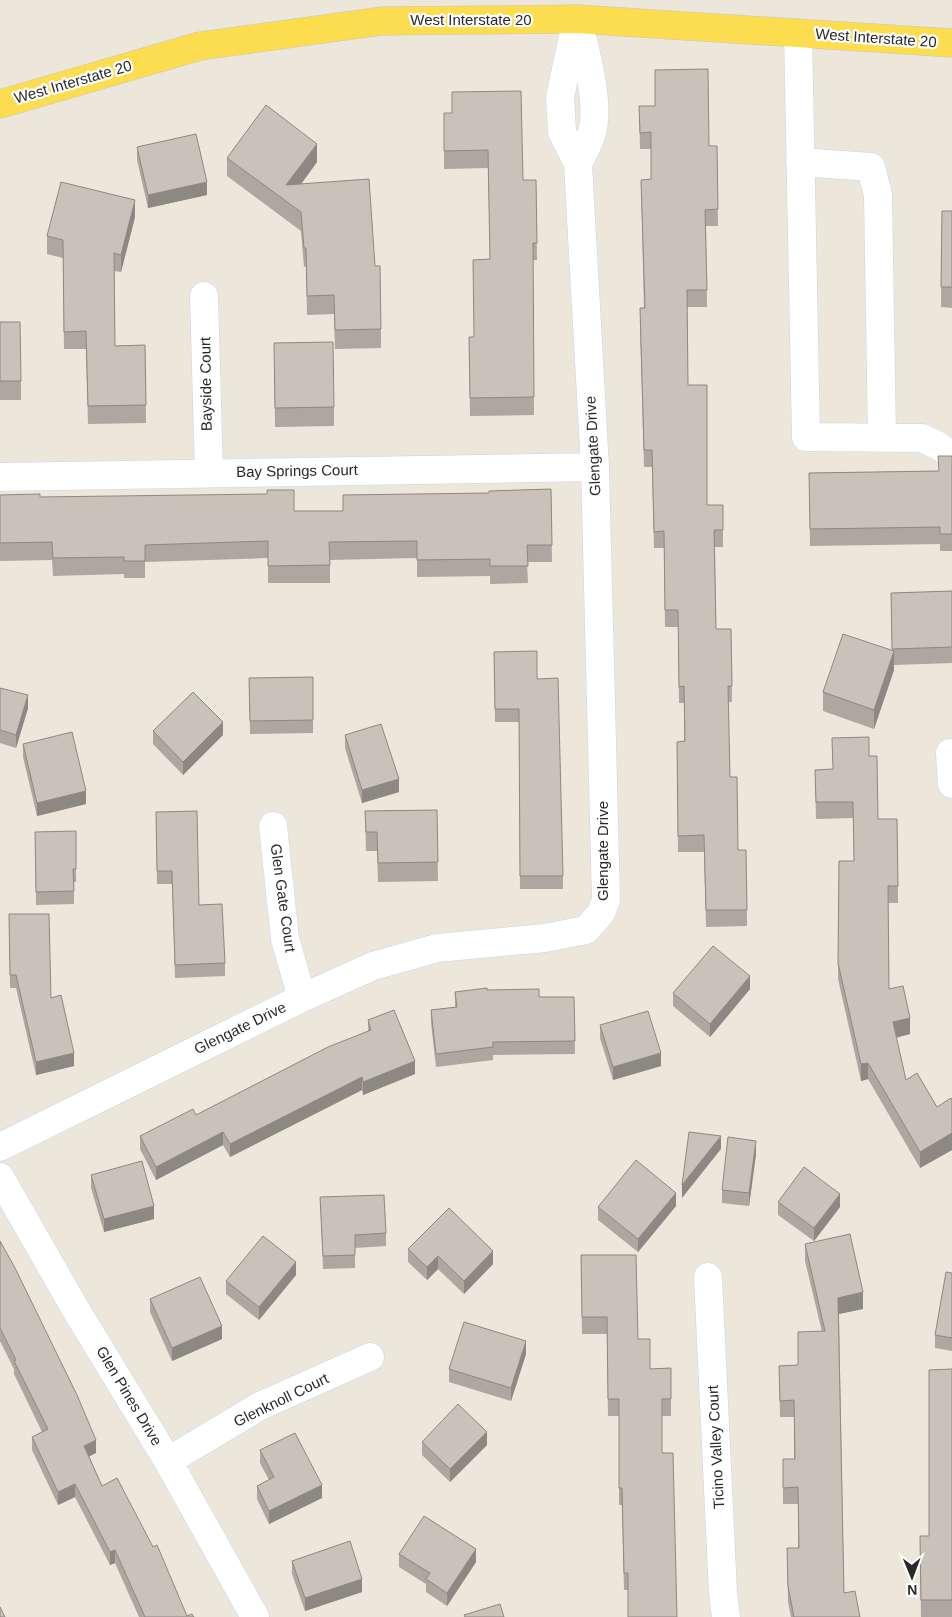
<svg xmlns="http://www.w3.org/2000/svg" width="952" height="1617" font-family="Arial,sans-serif">
	<style>
		.lines { fill: none; stroke-linecap: round; stroke-linejoin: round }
		.minor-casing { stroke: #cfd2e4; stroke-width: 29 }
		.major-casing { stroke: #c7c7c7; stroke-width: 29 }
		.minor { stroke: #fff; stroke-width: 28 }
		.major { stroke: #fcdd50; stroke-width: 28 }
		.wall { fill: #aca79f }
		.shaded-wall { fill: #8c8882 }
		.building { fill: #c8c2b9; stroke: #8c8882 }
		.labels { text-anchor: middle; stroke-width: 4.5; stroke-linejoin: round; paint-order: stroke }
		.street-label { font-size: 15px; fill: #292929; stroke: #fff }
	</style>
	<rect width="100%" height="100%" fill="#ede6da"/>
	<g class="lines">
		<g class="minor-casing">
			<path id="minor" d="M 798,33 L 806,437 L 922,438 L 939,446 L 952,456
				M 800,162 L 871,167 L 878,195 L 882,438
				M 578,164 C 583,154 589,143 592,132 C 600,104 586,53 579,25
				M 204,296 L 209,473
				M 0,477 L 595,467
				M 950,753 L 952,784
				M 273,826 L 285,939 L 302,998
				M 0,1147 L 302,998 L 373,966 L 437,948 L 545,938 L 586,930 L 601,913 L 606,900 L 595,467 L 578,164 L 562,132 L 560,97 L 577,19
				M 0,1177 L 76,1310 L 168,1461 L 255,1617
				M 708,1277 L 723,1593 L 726,1617
				M 168,1461 L 260,1406 L 370,1357"/>
		</g>
		<g class="major-casing">
			<path id="major" d="M 0,104 L 200,46 L 382,21 L 577,19 L 952,43"/>
		</g>
		<use href="#minor" class="minor"/>
		<use href="#major" class="major"/>
	</g>
	<path class="wall" d="M 639,106 L 709,146 L 717,146 L 718,226 L 706,226 L 707,307 L 687,307 L 688,385 L 707,505 L 723,505 L 723,547 L 715,547 L 716,629 L 731,629 L 732,702 L 728,702 L 730,777 L 738,850 L 746,850 L 747,926 L 706,927 L 704,852 L 678,852 L 677,742 L 684,741 L 684,703 L 679,703 L 678,627 L 665,627 L 664,548 L 654,548 L 652,467 L 644,467 L 640,325 L 640,308 L 644,308 L 641,180 L 651,179 L 651,149 L 640,149 Z
		M 444,113 L 523,180 L 536,180 L 537,260 L 533,260 L 534,415 L 470,416 L 469,337 L 474,337 L 490,259 L 488,168 L 444,169 Z
		M 137,147 L 207,195 L 148,208 L 137,160 Z
		M 227,158 L 317,162 L 301,184 L 375,266 L 381,329 L 381,348 L 335,349 L 334,314 L 307,315 L 306,266 L 304,267 L 301,231 L 227,176 Z
		M 942,211 L 952,211 L 952,308 L 941,307 Z
		M 135,217 L 121,272 L 114,271 L 115,346 L 145,345 L 146,423 L 88,424 L 86,349 L 64,349 L 63,258 L 47,254 L 47,236 Z
		M 0,322 L 21,381 L 21,400 L 0,400 Z
		M 274,362 L 334,407 L 334,426 L 275,427 Z
		M 952,456 L 952,551 L 940,551 L 940,544 L 810,546 L 809,473 L 938,471 Z
		M 551,489 L 552,562 L 527,562 L 528,583 L 490,584 L 490,576 L 417,577 L 417,558 L 330,560 L 330,583 L 268,583 L 268,558 L 145,562 L 145,578 L 124,578 L 124,574 L 53,576 L 52,560 L 0,561 L 0,495 L 294,511 L 343,511 L 489,493 Z
		M 952,591 L 952,663 L 894,665 L 894,670 L 874,729 L 823,711 L 823,692 L 892,650 L 891,593 Z
		M 494,652 L 537,679 L 563,876 L 563,889 L 520,889 L 519,722 L 495,722 Z
		M 313,677 L 313,733 L 250,734 L 249,678 Z
		M 0,688 L 28,708 L 16,748 L 0,743 Z
		M 153,731 L 223,735 L 183,775 L 153,744 Z
		M 345,735 L 399,792 L 362,803 L 345,748 Z
		M 23,744 L 86,804 L 37,816 L 23,757 Z
		M 869,756 L 878,819 L 897,819 L 898,903 L 888,903 L 889,989 L 910,1034 L 896,1038 L 906,1080 L 937,1107 L 952,1099 L 952,1150 L 920,1168 L 868,1079 L 861,1081 L 838,979 L 839,861 L 854,861 L 853,818 L 816,819 L 815,770 L 833,769 Z
		M 437,810 L 438,881 L 378,882 L 377,851 L 366,851 L 365,811 Z
		M 156,812 L 225,963 L 225,976 L 175,978 L 172,884 L 157,884 Z
		M 35,832 L 76,869 L 76,882 L 74,882 L 74,904 L 36,905 Z
		M 9,914 L 74,1066 L 36,1075 L 16,988 L 10,988 Z
		M 750,989 L 710,1037 L 673,1006 L 673,993 Z
		M 487,990 L 539,997 L 574,997 L 575,1054 L 493,1055 L 493,1060 L 436,1067 L 431,1023 L 431,1010 L 455,1007 L 455,992 Z
		M 368,1020 L 415,1074 L 363,1095 L 362,1090 L 230,1157 L 223,1145 L 156,1180 L 140,1149 L 140,1136 L 196,1115 L 368,1031 Z
		M 600,1025 L 661,1066 L 613,1080 L 600,1038 Z
		M 756,1154 L 749,1206 L 722,1203 L 722,1190 Z
		M 91,1175 L 154,1219 L 104,1232 L 91,1188 Z
		M 320,1197 L 386,1233 L 386,1246 L 355,1248 L 355,1268 L 323,1269 Z
		M 778,1202 L 840,1207 L 814,1241 L 778,1215 Z
		M 676,1206 L 638,1252 L 598,1220 L 598,1207 Z
		M 0,1241 L 96,1453 L 89,1456 L 102,1486 L 187,1616 L 194,1617 L 139,1617 L 115,1563 L 110,1565 L 75,1497 L 58,1505 L 32,1450 L 32,1437 L 42,1432 L 14,1374 L 14,1369 L 0,1341 Z
		M 805,1244 L 863,1309 L 839,1314 L 844,1593 L 860,1617 L 791,1617 L 788,1602 L 787,1548 L 798,1548 L 798,1504 L 783,1504 L 783,1459 L 794,1459 L 794,1417 L 780,1417 L 779,1366 L 798,1365 L 822,1332 L 805,1261 Z
		M 408,1249 L 493,1264 L 464,1294 L 438,1269 L 427,1280 L 408,1262 Z
		M 581,1255 L 638,1339 L 650,1369 L 671,1368 L 671,1416 L 662,1416 L 628,1590 L 624,1590 L 622,1505 L 619,1505 L 619,1416 L 608,1416 L 607,1334 L 582,1334 Z
		M 952,1273 L 952,1351 L 935,1348 L 935,1335 Z
		M 296,1275 L 259,1320 L 226,1294 L 226,1281 Z
		M 150,1299 L 222,1339 L 172,1361 L 150,1312 Z
		M 526,1354 L 511,1401 L 449,1382 L 449,1369 Z
		M 952,1369 L 952,1617 L 921,1617 L 920,1555 L 929,1536 Z
		M 422,1442 L 487,1445 L 450,1482 L 422,1455 Z
		M 260,1450 L 322,1498 L 269,1524 L 257,1499 L 257,1486 L 269,1480 L 260,1463 Z
		M 399,1554 L 476,1562 L 447,1606 L 426,1592 L 426,1584 L 399,1567 Z
		M 292,1561 L 362,1592 L 305,1611 L 292,1574 Z"/>
	<path class="shaded-wall" d="M 317,144 L 317,162 L 288,202 L 286,185 Z
		M 207,182 L 207,195 L 148,208 L 148,195 Z
		M 135,200 L 135,217 L 121,272 L 121,255 Z
		M 894,651 L 894,670 L 874,729 L 874,710 Z
		M 28,695 L 28,708 L 16,748 L 16,735 Z
		M 223,722 L 223,735 L 183,775 L 183,762 Z
		M 399,779 L 399,792 L 362,803 L 362,790 Z
		M 86,791 L 86,804 L 37,816 L 37,803 Z
		M 750,976 L 750,989 L 710,1037 L 710,1024 Z
		M 910,1018 L 910,1034 L 893,1038 L 893,1022 Z
		M 74,1053 L 74,1066 L 36,1075 L 36,1062 Z
		M 661,1053 L 661,1066 L 613,1080 L 613,1067 Z
		M 415,1061 L 415,1074 L 363,1095 L 363,1082 Z
		M 868,1063 L 868,1079 L 861,1081 L 861,1064 Z
		M 362,1077 L 362,1090 L 230,1157 L 230,1144 Z
		M 223,1132 L 223,1145 L 156,1180 L 156,1167 Z
		M 952,1133 L 952,1150 L 920,1168 L 920,1152 Z
		M 721,1136 L 721,1149 L 682,1198 L 682,1185 Z
		M 756,1141 L 756,1154 L 749,1206 L 749,1193 Z
		M 676,1193 L 676,1206 L 638,1252 L 638,1239 Z
		M 840,1194 L 840,1207 L 814,1241 L 814,1228 Z
		M 154,1206 L 154,1219 L 104,1232 L 104,1219 Z
		M 493,1251 L 493,1264 L 464,1294 L 464,1281 Z
		M 438,1256 L 438,1269 L 427,1280 L 427,1267 Z
		M 296,1262 L 296,1275 L 259,1320 L 259,1307 Z
		M 863,1292 L 863,1309 L 838,1314 L 838,1298 Z
		M 222,1326 L 222,1339 L 172,1361 L 172,1348 Z
		M 526,1341 L 526,1354 L 511,1401 L 511,1388 Z
		M 487,1432 L 487,1445 L 450,1482 L 450,1469 Z
		M 96,1440 L 96,1453 L 84,1459 L 84,1446 Z
		M 75,1484 L 75,1497 L 58,1505 L 58,1492 Z
		M 322,1485 L 322,1498 L 269,1524 L 269,1511 Z
		M 476,1549 L 476,1562 L 447,1606 L 447,1593 Z
		M 115,1550 L 115,1563 L 110,1565 L 110,1552 Z
		M 362,1579 L 362,1592 L 305,1611 L 305,1598 Z"/>
	<path class="building" d="M 708,69 L 709,146 L 717,146 L 718,209 L 705,210 L 707,290 L 687,290 L 688,385 L 707,385 L 707,505 L 723,505 L 723,530 L 714,530 L 716,629 L 731,629 L 732,686 L 728,686 L 730,777 L 737,777 L 738,850 L 746,850 L 747,910 L 706,910 L 704,835 L 678,836 L 677,742 L 685,741 L 684,686 L 679,687 L 678,610 L 665,610 L 664,531 L 654,532 L 652,450 L 644,450 L 640,308 L 645,308 L 641,180 L 651,179 L 651,132 L 640,133 L 639,106 L 655,106 L 655,70 Z
		M 521,91 L 523,180 L 536,180 L 537,243 L 533,243 L 534,397 L 470,398 L 469,337 L 474,337 L 473,260 L 490,259 L 488,150 L 444,151 L 444,113 L 452,113 L 452,92 Z
		M 266,105 L 317,144 L 286,185 L 369,179 L 375,266 L 380,266 L 381,329 L 335,330 L 334,295 L 307,296 L 306,248 L 304,248 L 301,212 L 227,158 Z
		M 196,134 L 207,182 L 148,195 L 137,147 Z
		M 61,182 L 135,200 L 121,255 L 114,253 L 115,346 L 145,345 L 146,405 L 88,406 L 86,331 L 64,332 L 63,240 L 47,236 Z
		M 942,211 L 952,211 L 952,287 L 941,287 Z
		M 0,322 L 20,322 L 21,381 L 0,381 Z
		M 333,342 L 334,407 L 275,408 L 274,343 Z
		M 938,456 L 952,456 L 952,534 L 940,534 L 940,527 L 810,529 L 809,473 L 939,471 Z
		M 551,489 L 552,545 L 527,545 L 528,566 L 490,566 L 490,559 L 417,560 L 417,541 L 329,542 L 330,565 L 268,566 L 268,541 L 145,545 L 145,561 L 124,561 L 124,557 L 53,558 L 52,542 L 0,543 L 0,495 L 40,494 L 40,497 L 267,494 L 267,490 L 294,490 L 294,511 L 343,511 L 343,495 L 489,493 L 489,491 Z
		M 952,591 L 952,647 L 892,649 L 891,593 Z
		M 843,634 L 894,651 L 874,710 L 823,692 Z
		M 537,651 L 537,679 L 558,678 L 563,876 L 520,876 L 519,709 L 495,709 L 494,652 Z
		M 313,677 L 313,720 L 250,721 L 249,678 Z
		M 0,688 L 28,695 L 16,735 L 0,730 Z
		M 193,692 L 223,722 L 183,762 L 153,731 Z
		M 381,724 L 399,779 L 362,790 L 345,735 Z
		M 72,732 L 86,791 L 37,803 L 23,744 Z
		M 869,737 L 869,756 L 877,756 L 878,819 L 897,819 L 898,886 L 888,886 L 889,989 L 903,986 L 910,1018 L 893,1022 L 906,1080 L 917,1073 L 937,1107 L 951,1098 L 952,1099 L 952,1133 L 920,1152 L 868,1063 L 861,1064 L 838,963 L 839,861 L 854,861 L 853,802 L 816,802 L 815,770 L 833,769 L 832,738 Z
		M 437,810 L 438,862 L 378,863 L 377,832 L 366,832 L 365,811 Z
		M 197,811 L 199,905 L 222,904 L 225,963 L 175,965 L 172,871 L 157,871 L 156,812 Z
		M 76,831 L 76,869 L 73,869 L 74,891 L 36,892 L 35,832 Z
		M 9,914 L 49,914 L 51,998 L 61,995 L 74,1053 L 36,1062 L 16,975 L 10,975 Z
		M 713,946 L 750,976 L 710,1024 L 673,993 Z
		M 487,988 L 487,990 L 539,989 L 539,997 L 574,997 L 575,1041 L 493,1042 L 493,1047 L 436,1054 L 431,1010 L 457,1007 L 455,992 Z
		M 394,1010 L 415,1061 L 363,1082 L 362,1077 L 230,1144 L 223,1132 L 156,1167 L 140,1136 L 193,1109 L 196,1115 L 328,1047 L 371,1030 L 368,1020 Z
		M 648,1011 L 661,1053 L 613,1067 L 600,1025 Z
		M 689,1132 L 721,1136 L 682,1185 Z
		M 728,1137 L 756,1141 L 749,1193 L 722,1190 Z
		M 636,1160 L 676,1193 L 638,1239 L 598,1207 Z
		M 142,1161 L 154,1206 L 104,1219 L 91,1175 Z
		M 804,1167 L 840,1194 L 814,1228 L 778,1202 Z
		M 384,1195 L 386,1233 L 355,1235 L 355,1255 L 323,1256 L 320,1197 Z
		M 449,1208 L 493,1251 L 464,1281 L 438,1256 L 427,1267 L 408,1249 Z
		M 850,1234 L 863,1292 L 838,1298 L 844,1593 L 855,1591 L 860,1617 L 794,1617 L 788,1586 L 787,1548 L 799,1548 L 798,1487 L 783,1488 L 783,1459 L 795,1459 L 794,1400 L 780,1401 L 779,1366 L 798,1365 L 798,1332 L 825,1331 L 805,1244 Z
		M 263,1236 L 296,1262 L 259,1307 L 226,1281 Z
		M 0,1241 L 15,1268 L 77,1395 L 96,1440 L 84,1446 L 102,1486 L 117,1478 L 153,1547 L 157,1545 L 187,1616 L 192,1614 L 194,1617 L 145,1617 L 115,1550 L 110,1552 L 75,1484 L 58,1492 L 32,1437 L 48,1429 L 14,1361 L 16,1360 L 0,1328 Z
		M 581,1255 L 636,1255 L 638,1339 L 650,1339 L 650,1369 L 671,1368 L 671,1399 L 662,1399 L 662,1453 L 673,1453 L 677,1617 L 628,1617 L 628,1573 L 624,1573 L 622,1488 L 619,1488 L 619,1399 L 608,1399 L 607,1317 L 582,1317 Z
		M 946,1272 L 952,1273 L 952,1338 L 935,1335 Z
		M 200,1277 L 222,1326 L 172,1348 L 150,1299 Z
		M 464,1322 L 526,1341 L 511,1388 L 449,1369 Z
		M 952,1369 L 952,1600 L 921,1600 L 920,1536 L 929,1536 L 929,1370 Z
		M 458,1404 L 487,1432 L 450,1469 L 422,1442 Z
		M 295,1433 L 322,1485 L 269,1511 L 257,1486 L 274,1477 L 260,1450 Z
		M 424,1516 L 476,1549 L 447,1593 L 426,1579 L 430,1573 L 399,1554 Z
		M 350,1541 L 362,1579 L 305,1598 L 292,1561 Z
		M 500,1604 L 504,1617 L 465,1617 L 464,1615 Z
		M 0,1607 L 5,1617 L 0,1617 Z"/>
	<g class="labels">
		<g class="street-label">
			<text x="471" y="25">West Interstate 20</text>
			<text transform="translate(876 38) rotate(4)" y="5">West Interstate 20</text>
			<text transform="translate(73 82) rotate(-16)" y="5">West Interstate 20</text>
			<text transform="translate(206 384) rotate(-91)" y="5">Bayside Court</text>
			<text transform="translate(593 446) rotate(-93)" y="5">Glengate Drive</text>
			<text transform="translate(297 471) rotate(-1)" y="5">Bay Springs Court</text>
			<text transform="translate(603 851) rotate(-90)" y="5">Glengate Drive</text>
			<text transform="translate(283 898) rotate(82)" y="5">Glen Gate Court</text>
			<text transform="translate(240 1028) rotate(-26)" y="5">Glengate Drive</text>
			<text transform="translate(129 1396) rotate(59)" y="5">Glen Pines Drive</text>
			<text transform="translate(281 1400) rotate(-26)" y="5">Glenknoll Court</text>
			<text transform="translate(716 1447) rotate(-93)" y="5">Ticino Valley Court</text>
		</g>
	</g>
	<g transform="translate(912 1577) rotate(179)" stroke="#ffffff" stroke-width="4" paint-order="stroke">
	<path d="M0-4L9 19L0 12L-9 19Z" fill="#292929"/>
	<text y="-8" font-size="14" font-weight="bold" text-anchor="middle" fill="#292929">N</text>
	</g>
</svg>
